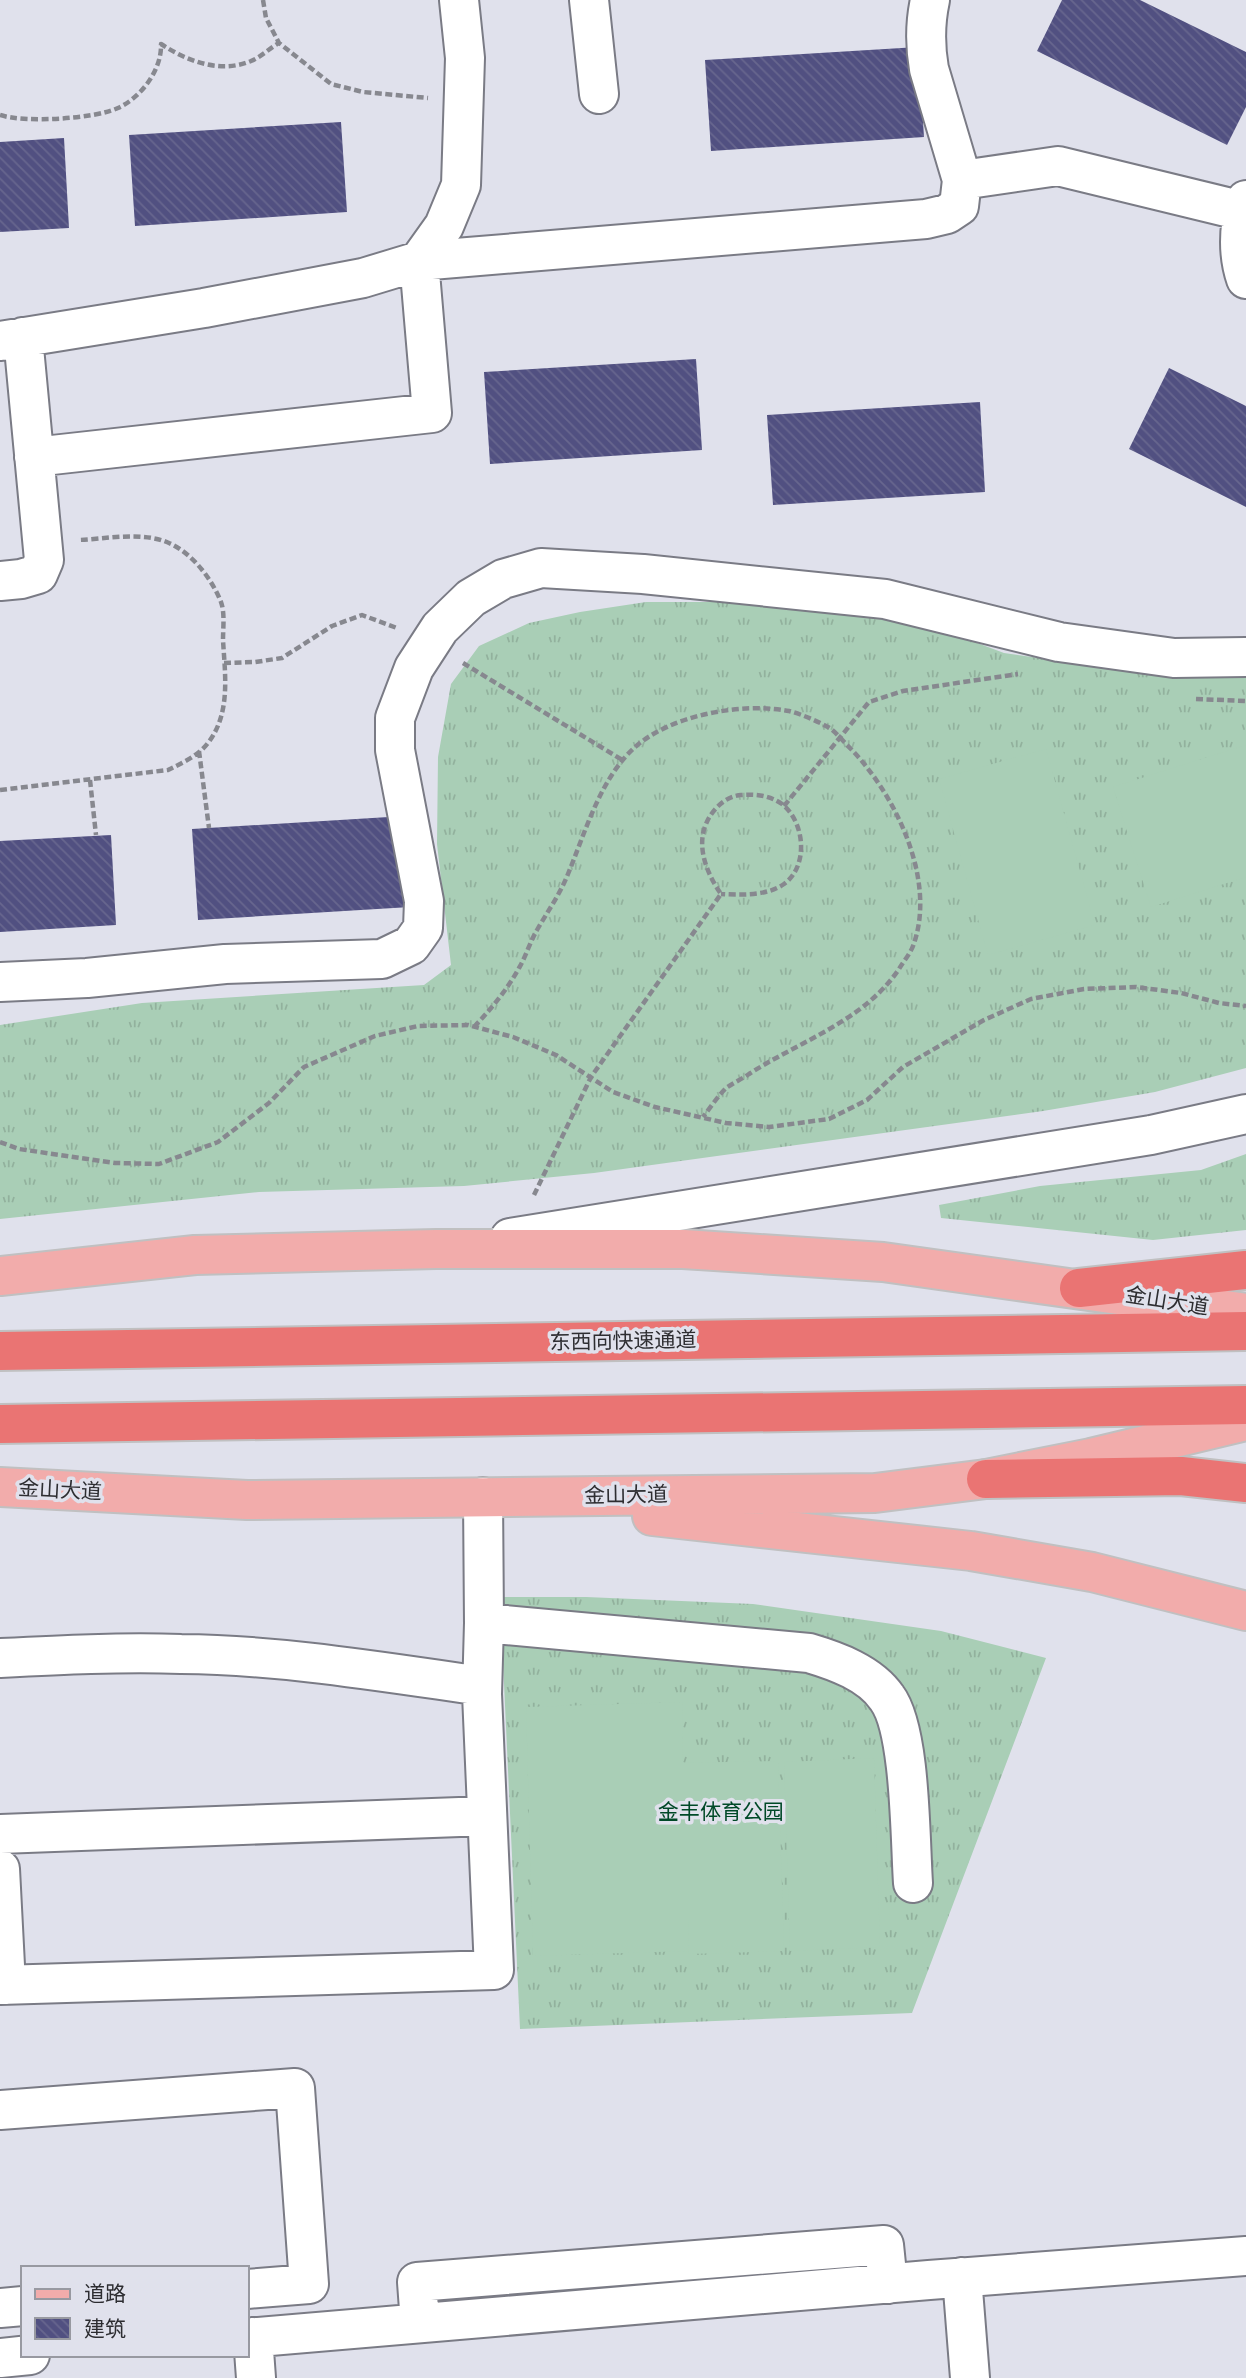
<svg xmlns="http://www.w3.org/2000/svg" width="1246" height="2378" font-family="Poppins,'Noto Sans SC',sans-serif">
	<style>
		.grass { fill: url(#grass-tufts) }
		.pitch { fill: #a9ceb6 }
		.building { fill: url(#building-back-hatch) }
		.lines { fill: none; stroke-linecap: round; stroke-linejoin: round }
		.minor-casing { stroke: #7a7b85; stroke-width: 42 }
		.major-casing { stroke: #c0c0c1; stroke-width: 42 }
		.highway-casing { stroke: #c0c0c1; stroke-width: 42 }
		.path { stroke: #87888f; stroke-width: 4.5; stroke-dasharray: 7 3.5; stroke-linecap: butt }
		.minor { stroke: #fff; stroke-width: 38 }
		.major { stroke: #f2acab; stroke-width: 38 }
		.highway { stroke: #ea7473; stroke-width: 38 }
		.labels { text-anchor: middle; stroke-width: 7; stroke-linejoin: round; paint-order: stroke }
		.street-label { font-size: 21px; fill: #2d2d31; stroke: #e0e1ec }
		.park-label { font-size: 21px; fill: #004928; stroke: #e0e1ec }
	</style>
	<defs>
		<pattern id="grass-tufts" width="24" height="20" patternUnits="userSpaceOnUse" patternTransform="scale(1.75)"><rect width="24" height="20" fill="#a9ceb6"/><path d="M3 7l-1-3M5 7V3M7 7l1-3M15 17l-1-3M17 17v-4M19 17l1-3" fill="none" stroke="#92b19d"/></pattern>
		<pattern id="building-back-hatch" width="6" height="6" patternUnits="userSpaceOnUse" patternTransform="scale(1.75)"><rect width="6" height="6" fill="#515081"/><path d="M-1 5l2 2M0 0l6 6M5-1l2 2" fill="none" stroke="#67668e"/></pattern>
	</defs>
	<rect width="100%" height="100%" fill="#e0e1ec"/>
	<path class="grass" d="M 646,602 L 737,602 L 889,610 L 1004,653 L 1108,668 L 1217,677 L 1246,676 L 1246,1068 L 1155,1092 L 1043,1111 L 594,1173 L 464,1186 L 259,1192 L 0,1219 L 0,1025 L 142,1003 L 424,985 L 451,965 L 437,844 L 438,757 L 451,684 L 479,646 L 529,623 L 580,612 Z
		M 1246,1154 L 1246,1230 L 1153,1240 L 941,1218 L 939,1205 L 1040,1186 L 1201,1170 Z
		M 500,1597 L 586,1597 L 753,1604 L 941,1631 L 1046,1658 L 912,2013 L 520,2029 Z"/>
	<path class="pitch" d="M 1246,745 L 1246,877 L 1151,907 L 1113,787 Z
		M 1046,749 L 1095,925 L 988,955 L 939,779 Z
		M 682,1702 L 683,1763 L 778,1761 L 784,1951 L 689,1954 L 688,1919 L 688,1951 L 533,1956 L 526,1707 Z
		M 874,1758 L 880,1947 L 790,1951 L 784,1762 Z"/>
	<path class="building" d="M 1062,0 L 1140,0 L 1246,52 L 1246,107 L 1227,145 L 1037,51 Z
		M 918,47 L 924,137 L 711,151 L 705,60 Z
		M 341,122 L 347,212 L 135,226 L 129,135 Z
		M 64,138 L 69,228 L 0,232 L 0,142 Z
		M 696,359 L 702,450 L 490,464 L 484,372 Z
		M 1169,368 L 1246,406 L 1246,507 L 1129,449 Z
		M 980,402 L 985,492 L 773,505 L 767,415 Z
		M 405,816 L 410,907 L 198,920 L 192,829 Z
		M 111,835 L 116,925 L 0,932 L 0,841 Z"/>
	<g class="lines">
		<g class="minor-casing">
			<path id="minor" d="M 589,0 L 599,94
				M 962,180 L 1058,166 L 1243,211
				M 1246,200 C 1239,226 1237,253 1246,279
				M 0,341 L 204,308 L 363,278 L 419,261 L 444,226 L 461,185 L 465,58 L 459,0
				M 34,457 L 432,413 L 419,261 L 926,219 L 947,214 L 959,206 L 962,180 L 929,69 C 925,46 925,23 930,0
				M 0,581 L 21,579 L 38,574 L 44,560 L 23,337
				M 0,982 L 87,978 L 225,964 L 382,959 L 411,945 L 423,928 L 424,901 L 395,750 L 395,718 L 414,668 L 440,628 L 471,598 L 503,579 L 541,568 L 643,574 L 885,599 L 1059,642 L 1174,658 L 1246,657
				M 510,1238 L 1151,1135 L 1246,1114
				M 484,1623 L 809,1653 C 836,1661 870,1673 887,1698 C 911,1730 910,1840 913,1883
				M 0,1658 C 60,1655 121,1652 181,1654 C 282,1655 383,1672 482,1686
				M 0,1834 L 487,1816
				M 0,1869 L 6,1985
				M 0,1985 L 494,1970 L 482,1694 L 484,1623 L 483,1497
				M 0,2110 L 295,2088 L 309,2284 L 247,2289
				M 962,2277 L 970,2378
				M 0,2308 L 23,2306
				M 420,2323 L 417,2282 L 884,2245 L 888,2284
				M 253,2337 L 256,2378
				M 247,2338 L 929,2280 L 1246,2256
				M 0,2358 L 30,2355"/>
		</g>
		<g class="major-casing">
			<path id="major" d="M 0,1276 L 195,1255 L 436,1249 L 683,1249 L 883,1262 L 1246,1313
				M 0,1487 L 247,1500 L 875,1493 L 986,1479 L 1091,1458 L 1246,1421
				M 652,1516 L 971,1551 L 1092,1572 L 1246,1611"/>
		</g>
		<g class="highway-casing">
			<path id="highway" d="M 1079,1288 L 1246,1270
				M 0,1351 L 1246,1331
				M 0,1424 L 1246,1405
				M 986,1479 L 1181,1476 L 1246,1483"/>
		</g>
		<path class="path" d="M 263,0 L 266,18 L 279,43 L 331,84 L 363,92 L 428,98
			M 0,115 C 25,123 94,119 118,108 C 142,97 162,69 161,44 C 187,61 220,74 251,61 C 261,57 270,48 279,43
			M 224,663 L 255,662 L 282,658 L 332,626 L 362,615 L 397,628
			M 463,663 L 624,761
			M 1196,699 L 1246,701
			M 199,751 L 209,828
			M 90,780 L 96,835
			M 0,790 L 168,770 C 182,763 198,756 208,743 C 231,713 225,675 223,640 C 223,628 225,613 221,602 C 212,579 192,553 169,543 C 142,531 106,539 78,540
			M 784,806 L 869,702 L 903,691 L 1018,674
			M 474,1027 C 491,1009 507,990 519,968 C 526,956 530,942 537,930 C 548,911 560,894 568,874 C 585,833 600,779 634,748 C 670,715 742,702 789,711 C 801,714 817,721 828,727 C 835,731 841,739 847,745 C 894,791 938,880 913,946 C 910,954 903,962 899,969 C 864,1021 800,1041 749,1074 C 742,1079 733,1083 726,1088 C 718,1096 710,1108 703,1117
			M 0,1142 L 19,1149 L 115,1163 L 159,1164 L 218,1142 L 269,1103 L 304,1067 L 375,1036 L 418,1026 L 468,1025 L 513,1037 L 556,1055 L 613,1092 L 655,1107 L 726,1123 L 769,1127 L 829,1119 L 867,1100 L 903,1067 L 984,1020 L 1031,999 L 1084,989 L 1136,987 L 1181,993 L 1219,1003 L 1246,1006
			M 534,1195 L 591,1077 L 721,894 C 707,874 696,847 706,824 C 712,809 726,796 741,795 C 756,794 769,795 782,804 C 805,822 809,866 784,884 C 767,896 741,895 721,894"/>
		<use href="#minor" class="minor"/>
		<use href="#major" class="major"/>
		<use href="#highway" class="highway"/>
	</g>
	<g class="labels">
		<g class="street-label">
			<text transform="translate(1167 1301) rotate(9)" y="7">金山大道</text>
			<text transform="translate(623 1341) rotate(-1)" y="7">东西向快速通道</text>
			<text transform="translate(60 1490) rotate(3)" y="7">金山大道</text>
			<text transform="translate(626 1495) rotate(-1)" y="7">金山大道</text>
		</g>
		<g class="park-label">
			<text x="721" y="1819">金丰体育公园</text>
		</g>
	</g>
	<rect x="21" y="2266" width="228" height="91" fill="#e0e1ec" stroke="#9899a1" stroke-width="2"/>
	<rect x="35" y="2289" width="35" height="10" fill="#f2acab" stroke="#9899a1" stroke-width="2"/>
	<text x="84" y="2301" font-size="21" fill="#2d2d31">道路</text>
	<rect x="35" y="2318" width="35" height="21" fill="url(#building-back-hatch)" stroke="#9899a1" stroke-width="2"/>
	<text x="84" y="2336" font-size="21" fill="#2d2d31">建筑</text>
</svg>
